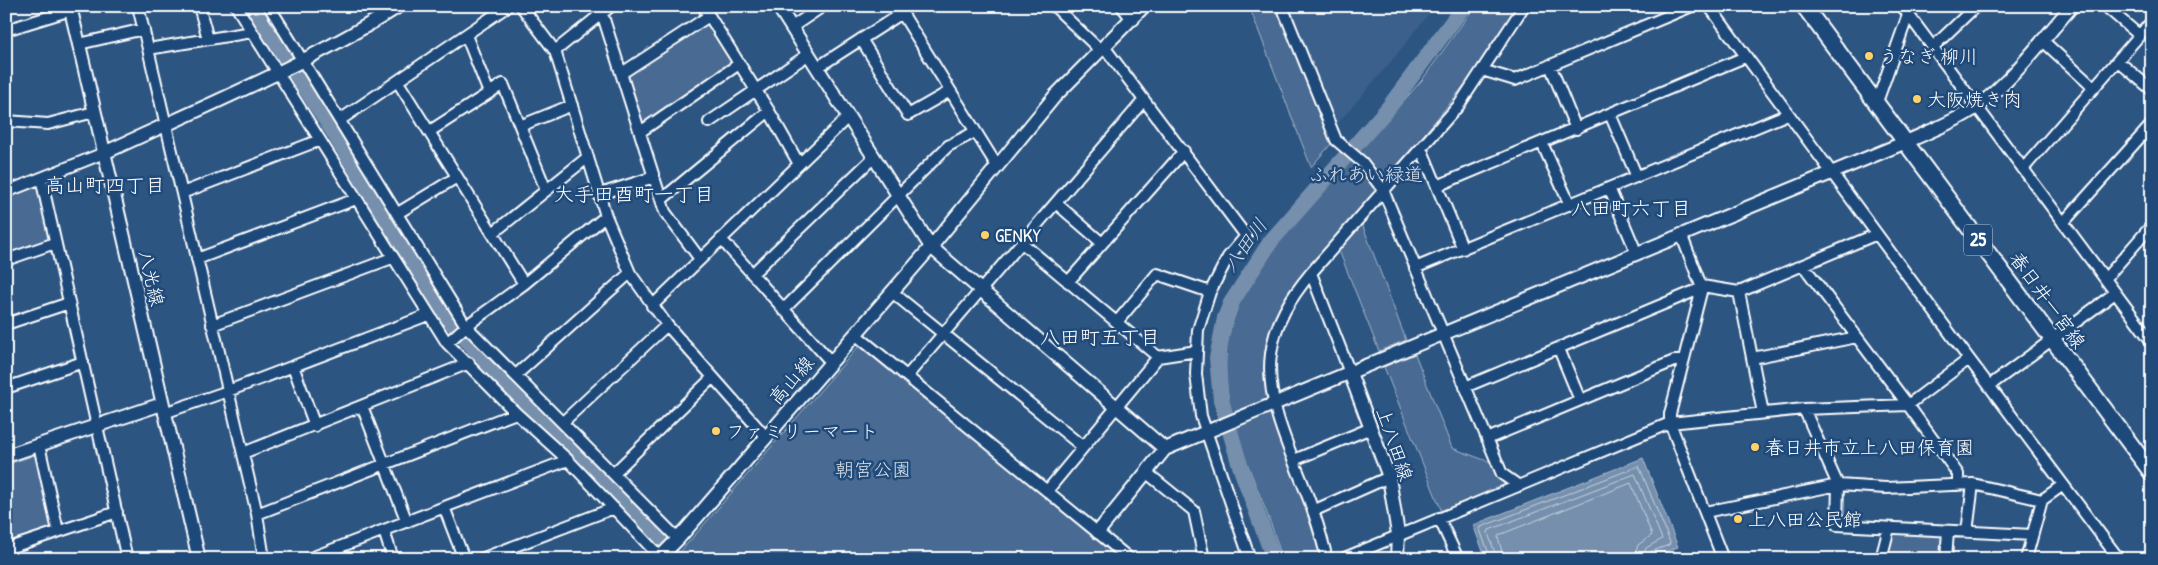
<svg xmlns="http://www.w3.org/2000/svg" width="2158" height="565" font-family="'Patrick Hand','Klee One',sans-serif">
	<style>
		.built { fill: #3b618b }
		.green { fill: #486b92; stroke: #a4b5c8 }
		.water { fill: #748fad; stroke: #acbcce }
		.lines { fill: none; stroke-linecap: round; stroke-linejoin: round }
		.shore { stroke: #c7d2de; stroke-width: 1 }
		.river { stroke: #748fad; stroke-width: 16 }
		.minor-casing { stroke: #fff; stroke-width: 14 }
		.tertiary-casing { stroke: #fff; stroke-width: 16 }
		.primary-casing { stroke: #fff; stroke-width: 19 }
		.minor { stroke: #1f4a7a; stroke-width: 10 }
		.tertiary { stroke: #1f4a7a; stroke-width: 12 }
		.primary { stroke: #1f4a7a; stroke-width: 15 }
		.poi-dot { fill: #ffd166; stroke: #1f4a7a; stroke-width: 2 }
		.labels { text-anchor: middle; stroke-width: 5; stroke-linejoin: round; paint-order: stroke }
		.shield { fill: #1f4a7a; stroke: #bcc9d7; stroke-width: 1 }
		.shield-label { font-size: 18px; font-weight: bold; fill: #fff }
		.poi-label { font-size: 19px; fill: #fff; stroke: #1f4a7a; text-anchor: start }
		.park-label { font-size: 19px; fill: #dae1e9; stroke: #1f4a7a }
		.street-label { font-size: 19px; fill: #fff; stroke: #1f4a7a }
		.neighbourhood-label { font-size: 20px; fill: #fff; stroke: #1f4a7a }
		.water-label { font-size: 20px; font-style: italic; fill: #d5dde6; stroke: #1f4a7a }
	</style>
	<rect width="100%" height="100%" fill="#2c5582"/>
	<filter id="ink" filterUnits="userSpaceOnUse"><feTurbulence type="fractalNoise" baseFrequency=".02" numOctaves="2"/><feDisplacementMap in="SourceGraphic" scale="10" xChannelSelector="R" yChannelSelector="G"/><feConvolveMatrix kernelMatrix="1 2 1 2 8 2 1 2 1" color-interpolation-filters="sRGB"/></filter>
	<g filter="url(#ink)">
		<path class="built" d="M 1285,6 L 1435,6 L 1389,64 L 1337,124 L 1331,123 Z"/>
		<path class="green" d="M 1249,6 L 1276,6 L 1331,144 L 1311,167 Z
			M 1475,6 L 1517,6 L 1475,72 L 1386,181 L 1288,292 C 1274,316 1264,340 1264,368 C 1263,401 1279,434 1290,464 C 1301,495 1312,527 1321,559 L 1282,559 C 1262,483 1209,408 1231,327 C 1237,305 1248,285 1259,265 L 1422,80 Z
			M 708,21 L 733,62 L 643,123 L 628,74 Z
			M 35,185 L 38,187 L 50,238 L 48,242 L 6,256 L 6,196 Z
			M 1361,221 L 1406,340 L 1379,351 L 1338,248 Z
			M 859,346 L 864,346 L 1122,559 L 674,559 Z
			M 1415,354 L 1452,448 L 1487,461 L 1491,460 L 1497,476 L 1505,479 L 1505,487 L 1442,512 L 1384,367 Z
			M 35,455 L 37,457 L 53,526 L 51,529 L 14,542 L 10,540 L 6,528 L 6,465 Z
			M 1894,533 L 1943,535 L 1943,559 L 1884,559 L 1890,535 Z"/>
		<path class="water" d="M 1643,458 L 1678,547 L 1647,559 L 1486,559 L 1473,525 Z"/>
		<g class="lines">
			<path class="shore" d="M 1491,559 L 1480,530 L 1481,527 L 1639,466 L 1670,542 L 1669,545 L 1650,552 L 1648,559
				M 1497,559 L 1488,533 L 1489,530 L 1635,474 L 1662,539 L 1646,548 L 1642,559
				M 1504,559 L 1498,537 L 1499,535 L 1631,483 L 1652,535 L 1638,545 L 1634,559"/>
			<path class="river" d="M 253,6 L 333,131 L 441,310 L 481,356 L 676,559
				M 1274,559 L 1241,469 L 1221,400 L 1217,358 L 1225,318 L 1231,303 L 1271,241 L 1389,107 L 1464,6"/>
			<g class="minor-casing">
				<path id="minor" d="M 138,6 L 257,514 L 264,559
					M 199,6 L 208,39
					M 236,6 L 447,343 L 516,413 L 568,460 L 662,559
					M 269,6 L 466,326 L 678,539
					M 521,6 L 555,51 L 606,216 L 630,273 L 667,325 L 766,437
					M 703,6 L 769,111 L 799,164
					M 1054,6 L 1101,51
					M 1282,6 L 1336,140 L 1362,162 L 1383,190 L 1502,474 L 1519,486
					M 1709,6 L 1969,359 L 2119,559
					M 1902,6 L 2152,342
					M 2105,6 L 2139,35
					M 602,13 L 665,212 L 700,259
					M 792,27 L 823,6
					M 6,30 L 71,10
					M 466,35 L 489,93
					M 861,39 L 908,115 L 950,91
					M 2042,40 L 2094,88
					M 79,44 L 144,29
					M 1933,47 L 1976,6
					M 1105,48 L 1246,236 L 1228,257 L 1210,292 L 1198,330 L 1196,374 L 1201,416 L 1250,559
					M 148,49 L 252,32
					M 555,51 L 611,6
					M 2118,61 L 2152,90
					M 1550,65 L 1576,129
					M 818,67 L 902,13 L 997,166
					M 1482,70 L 1515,80 L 1692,6
					M 622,73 L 709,16
					M 398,82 L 524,284
					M 1877,102 L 1908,15
					M 1610,114 L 1637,177
					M 340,120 L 508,6
					M 6,121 L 48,124 L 94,112
					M 709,122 L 809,54
					M 520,126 L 572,105
					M 430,131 L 503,84 L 546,190
					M 640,132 L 739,64
					M 1542,143 L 1570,205
					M 1421,148 L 1463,249
					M 2023,169 L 2152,21
					M 41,178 L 127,559
					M 1437,186 L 1745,57
					M 1609,188 L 1637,254
					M 6,192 L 104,153
					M 182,193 L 320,140
					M 600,194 L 654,177
					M 661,200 L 769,111
					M 1056,203 L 1102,243
					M 398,213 L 457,177
					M 2063,223 L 2152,124
					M 493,233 L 588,157
					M 1681,234 L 1702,288 L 1670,414 L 1670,423 L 1723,559
					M 721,239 L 831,362
					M 1022,243 L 1158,357
					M 197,259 L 356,199
					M 6,260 L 55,243
					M 1803,265 L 1908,405 L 1958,474 L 1958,485
					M 1415,268 L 1788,114
					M 1311,273 L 1350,373
					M 752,274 L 874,157
					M 2105,279 L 2152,225
					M 1068,282 L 1184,151
					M 1702,286 L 1739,292 L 1877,234
					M 892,292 L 1083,447
					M 1739,292 L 1763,413
					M 652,306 L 848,117
					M 783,310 L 948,146 L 975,132
					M 1117,322 L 1157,274 L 1210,292
					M 6,324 L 69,303
					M 212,325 L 392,258
					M 855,334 L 1130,559
					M 447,343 L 466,326 L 524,284 L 606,216
					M 1559,349 L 1580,400
					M 1752,358 L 1857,337
					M 293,366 L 315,426
					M 516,375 L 630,273
					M 907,376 L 1144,100
					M 1989,386 L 2115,293
					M 1465,387 L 1702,288
					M 6,388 L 83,362
					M 362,406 L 407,522
					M 1804,409 L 1838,485 L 1837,525 L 2032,535
					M 164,413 L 228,391 L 428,315
					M 563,422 L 667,325
					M 1487,439 L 1674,361 L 1682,361
					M 39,445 L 58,531
					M 243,453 L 469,363
					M 1294,460 L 1371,428
					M 614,473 L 713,377
					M 1147,473 L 1194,511 L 1204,559
					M 1047,491 L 1158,357 L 1197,351
					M 444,507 L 464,559
					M 1313,511 L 1389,477
					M 1705,512 L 1838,485 L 1886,488 L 1973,484 L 2042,500
					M 257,514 L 516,413
					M 1439,518 L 1458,559
					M 384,531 L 393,559
					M 1967,532 L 1973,484
					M 6,549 L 117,512
					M 308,559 L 568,460
					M 481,559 L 614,508
					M 1327,559 C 1323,543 1319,527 1313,511 C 1297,463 1264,406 1271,354 C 1275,322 1291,297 1311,273 L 1459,105 L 1524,6
					M 1342,559 L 1670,423 L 1804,409 L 1908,405 L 1969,359
					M 1881,559 L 1889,528
					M 1946,559 L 1948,531
					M 2026,559 L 2042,500 L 2063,485
					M 2148,559 L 2152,556"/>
			</g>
			<g class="tertiary-casing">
				<path id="tertiary" d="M 70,6 L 199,559
					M 778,6 L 931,247 L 1165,449
					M 1123,6 L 1133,19
					M 104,153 C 203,107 306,65 399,6
					M 1350,373 L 1389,477 L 1398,534 L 1397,559
					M 6,456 L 162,404
					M 1098,532 L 1165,449 L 1906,142 C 1930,131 1957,121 1978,106 C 2013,80 2043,39 2072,6
					M 658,559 L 678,539 L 931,247 L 1055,96 L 1144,6"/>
			</g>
			<g class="primary-casing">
				<path id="primary" d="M 1804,6 L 2152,473"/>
			</g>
			<use href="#minor" class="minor"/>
			<use href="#tertiary" class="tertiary"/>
			<use href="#primary" class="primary"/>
		</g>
	</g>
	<g class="poi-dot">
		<circle cx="1869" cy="56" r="5"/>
		<circle cx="1917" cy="99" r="5"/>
		<circle cx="985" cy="235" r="5"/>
		<circle cx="716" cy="431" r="5"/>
		<circle cx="1755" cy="447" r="5"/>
		<circle cx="1738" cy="519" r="5"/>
	</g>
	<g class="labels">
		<rect class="shield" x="1964" y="224.5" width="28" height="31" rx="4"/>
		<g class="shield-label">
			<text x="1978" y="246">25</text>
		</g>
		<g class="poi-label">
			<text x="1879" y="63">うなぎ 柳川</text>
			<text x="1927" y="106">大阪焼き肉</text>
			<text x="995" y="242">GENKY</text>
			<text x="726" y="438">ファミリーマート</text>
			<text x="1765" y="454">春日井市立上八田保育園</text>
			<text x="1748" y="526">上八田公民館</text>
		</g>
		<g class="park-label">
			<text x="1366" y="181">ふれあい緑道</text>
			<text x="873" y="476">朝宮公園</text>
		</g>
		<g class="street-label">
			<text transform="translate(152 278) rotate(77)" y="7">八光線</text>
			<text transform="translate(2048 300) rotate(54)" y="7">春日井一宮線</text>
			<text transform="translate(791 380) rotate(-49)" y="7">高山線</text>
			<text transform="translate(1395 444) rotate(71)" y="7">上八田線</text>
		</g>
		<g class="neighbourhood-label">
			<text x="105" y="192">高山町四丁目</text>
			<text x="634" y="201">大手田酉町一丁目</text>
			<text x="1631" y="215">八田町六丁目</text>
			<text x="1100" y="344">八田町五丁目</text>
		</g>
		<g class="water-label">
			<text transform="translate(1245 245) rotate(-54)" y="7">八田川</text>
		</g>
	</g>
	<rect width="2158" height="565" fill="none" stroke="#1f4a7a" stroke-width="25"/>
	<rect x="12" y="12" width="2133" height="540" fill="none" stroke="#fff" stroke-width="2" filter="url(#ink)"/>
</svg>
